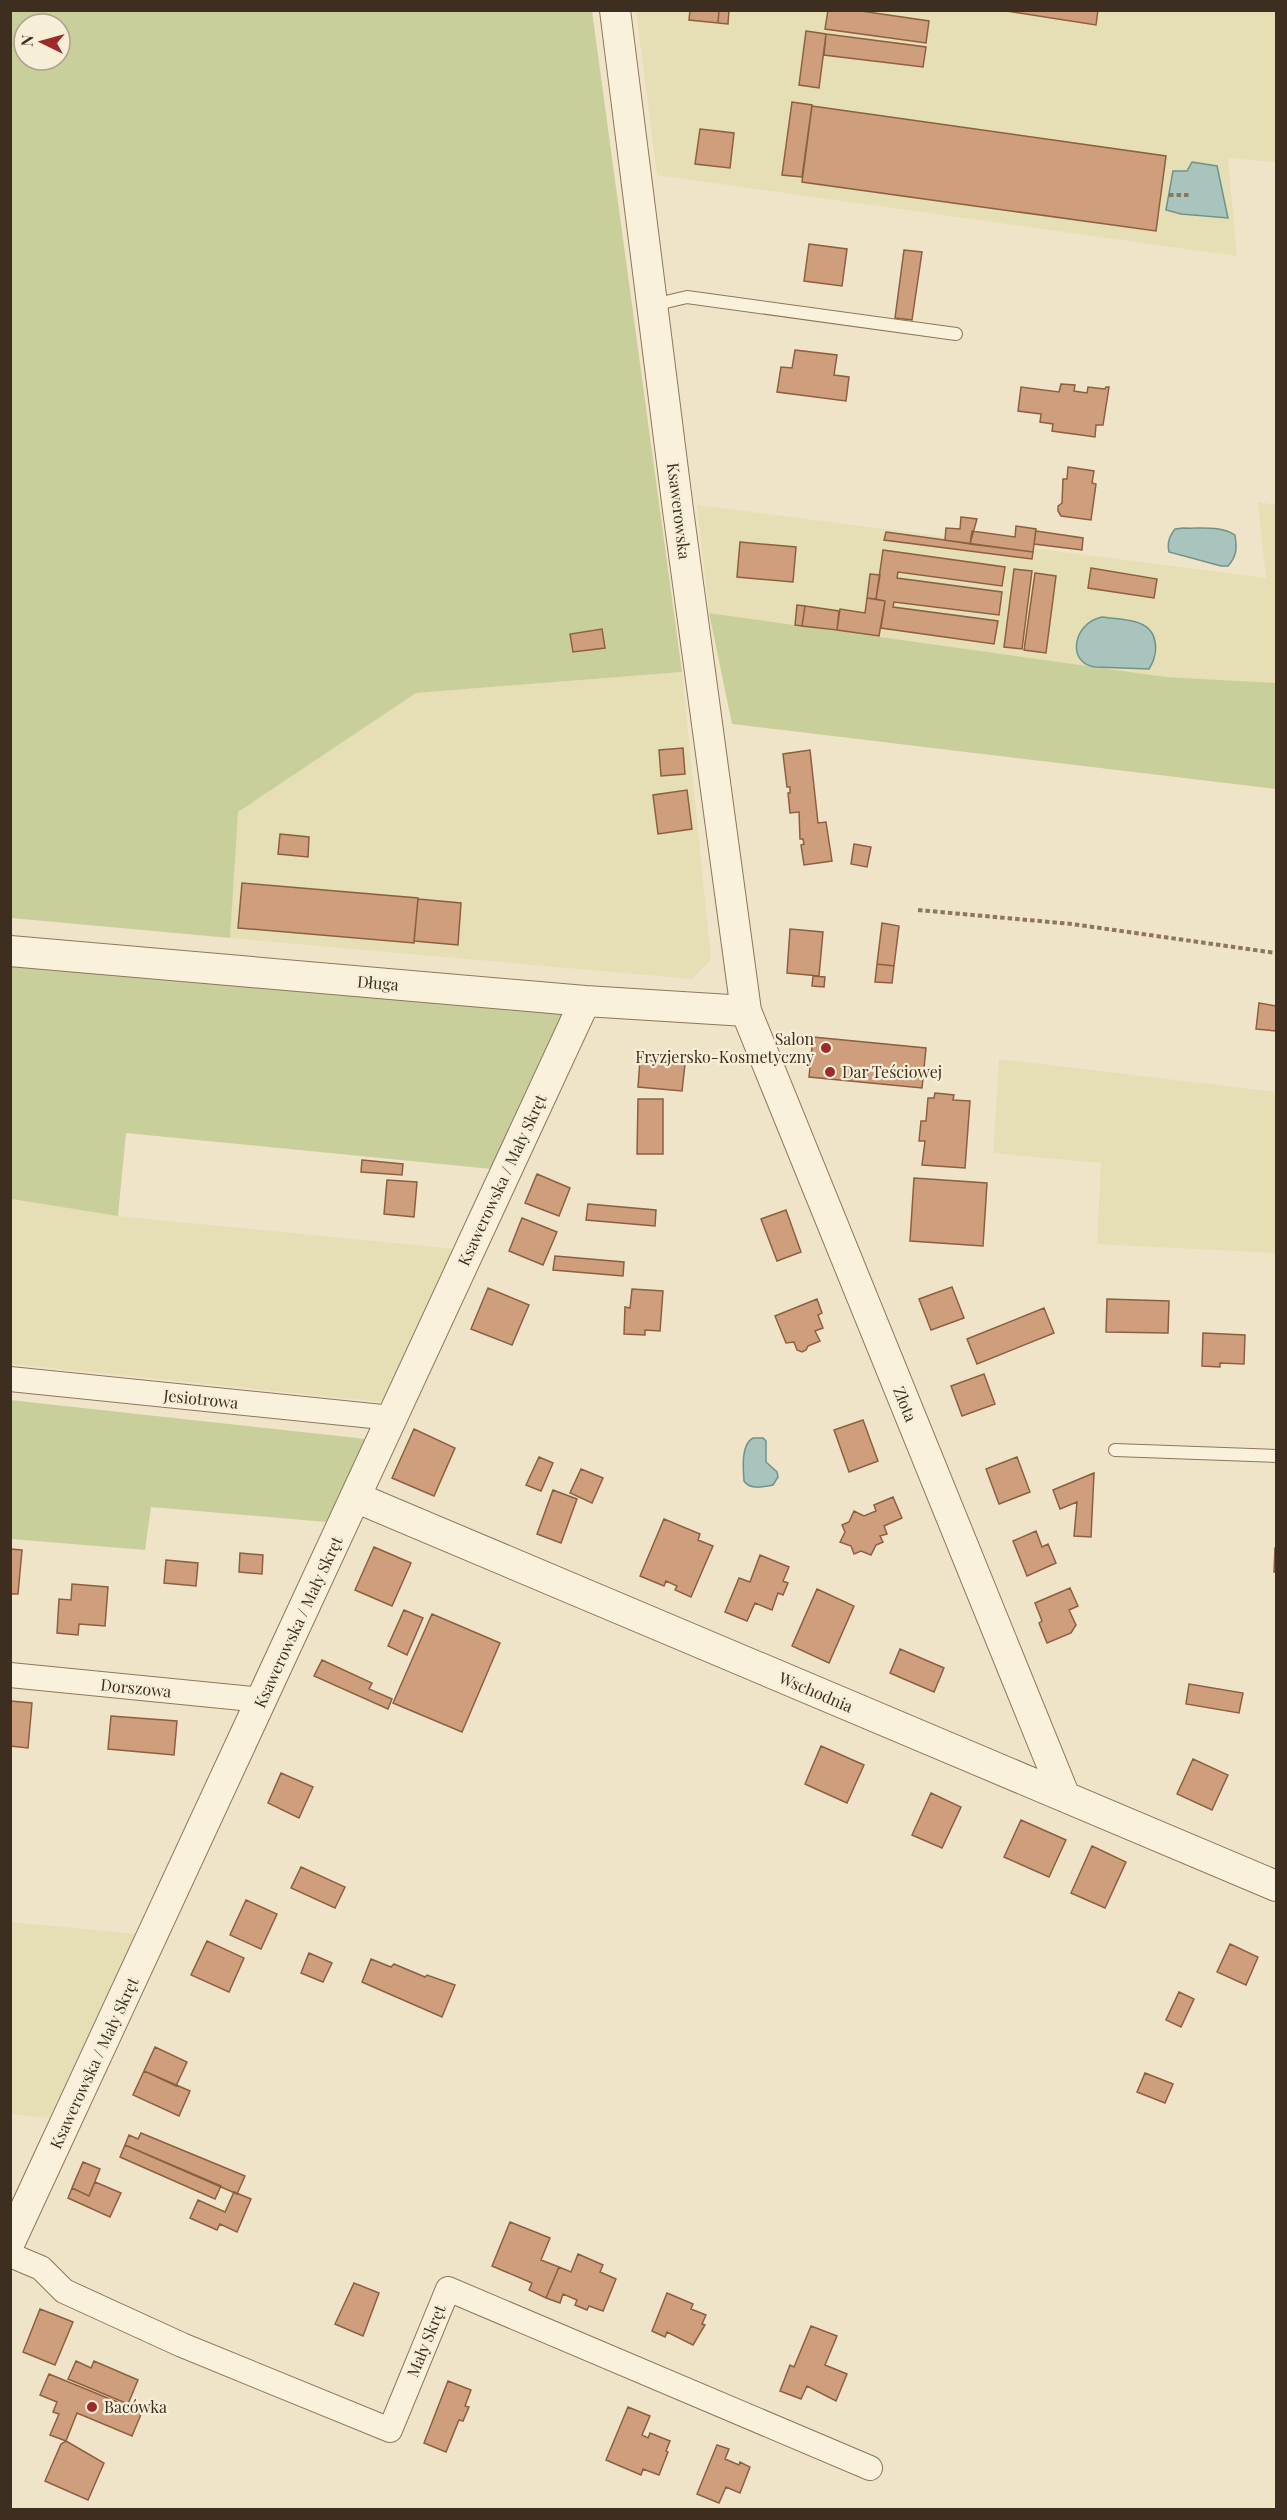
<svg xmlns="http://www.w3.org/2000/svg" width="1287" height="2520" font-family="'Playfair Display',serif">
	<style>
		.farmland { fill: #e6deb5 }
		.green { fill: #c9cf9b; fill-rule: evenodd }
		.water { fill: #a9c4bc; stroke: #6f938a; stroke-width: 1.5 }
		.building { fill: #cf9f7d; stroke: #8d5f41; stroke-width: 1.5 }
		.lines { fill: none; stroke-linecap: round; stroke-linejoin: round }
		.service-casing { stroke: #8d765c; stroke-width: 14 }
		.minor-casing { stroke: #8d765c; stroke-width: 26 }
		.tertiary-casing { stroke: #8d765c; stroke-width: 32 }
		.path { stroke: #8d765c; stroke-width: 4; stroke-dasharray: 4.5 3; stroke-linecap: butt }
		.service { stroke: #faf1dc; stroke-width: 12 }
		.minor { stroke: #faf1dc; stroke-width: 24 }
		.tertiary { stroke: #faf1dc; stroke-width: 30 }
		.poi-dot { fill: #9e2a2b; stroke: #f7eed8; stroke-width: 2 }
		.labels { text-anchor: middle; stroke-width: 4.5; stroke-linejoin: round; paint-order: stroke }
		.street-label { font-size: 16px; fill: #3d2e20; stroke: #f7eed8 }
		.poi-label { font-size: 16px; fill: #3d2e20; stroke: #f7eed8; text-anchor: start }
	</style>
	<rect width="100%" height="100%" fill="#f0e4c8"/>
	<path class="farmland" d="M 636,11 L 1276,11 L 1276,162 L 1228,158 L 1237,256 L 657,175 Z
		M 1258,502 L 1276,505 L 1276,683 L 1166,677 L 709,613 L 697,505 L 1266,578 Z
		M 682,672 L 711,960 L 692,979 L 230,938 L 237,812 L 416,693 Z
		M 999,1059 L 1276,1092 L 1276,1253 L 1097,1244 L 1101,1163 L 993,1153 Z
		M 10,1199 L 118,1216 L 455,1249 L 382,1402 L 11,1364 Z
		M 10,1922 L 136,1934 L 49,2118 L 11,2114 Z"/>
	<path class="green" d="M 10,11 L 592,11 L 682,672 L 416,693 L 238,812 L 230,938 L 11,918 ZM 24,24 L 60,24 L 60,60 L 24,60 Z
		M 709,613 L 1166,677 L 1276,683 L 1276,789 L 732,724 Z
		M 10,965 L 565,1014 L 492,1169 L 126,1133 L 118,1216 L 11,1199 Z
		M 10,1400 L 366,1439 L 326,1522 L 151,1507 L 145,1550 L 11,1539 Z"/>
	<path class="water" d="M 1192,162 L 1217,166 L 1228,218 L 1181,214 L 1166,210 L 1173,171 L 1187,171 Z
		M 1183,528 C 1199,529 1221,525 1235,535 C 1237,548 1237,556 1228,566 L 1221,566 L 1169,552 C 1167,543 1169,537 1175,529 Z
		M 1102,617 C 1122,620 1152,618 1155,642 C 1157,652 1154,661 1149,669 L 1095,667 C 1066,663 1073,623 1102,617 Z
		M 753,1438 L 763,1438 L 766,1441 L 766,1462 L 777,1472 L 778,1477 L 773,1485 C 763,1487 750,1490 744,1481 C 743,1468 741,1444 753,1438 Z"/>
	<path class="building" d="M 690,10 L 719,10 L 718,23 L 689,20 Z
		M 719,10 L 729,10 L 728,24 L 718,23 Z
		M 828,10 L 854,10 L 929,21 L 926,43 L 825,29 Z
		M 1000,10 L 1098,10 L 1096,25 Z
		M 806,31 L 826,34 L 819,88 L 799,85 Z
		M 826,34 L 926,47 L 923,67 L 824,55 Z
		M 792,102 L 812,105 L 802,177 L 782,175 Z
		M 812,106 L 1166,156 L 1156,231 L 802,182 Z
		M 700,129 L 734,133 L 730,168 L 695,164 Z
		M 809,244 L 847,249 L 842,286 L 804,281 Z
		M 904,250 L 922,252 L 912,320 L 895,318 Z
		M 795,350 L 837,355 L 834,375 L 849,377 L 846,401 L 777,392 L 781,367 L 792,368 Z
		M 1061,384 L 1075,385 L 1074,391 L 1087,393 L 1088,387 L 1105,389 L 1106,387 L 1109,387 L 1103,425 L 1096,425 L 1095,437 L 1052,431 L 1053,424 L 1040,422 L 1041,414 L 1018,411 L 1021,387 L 1059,392 Z
		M 1068,467 L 1094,471 L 1092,483 L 1096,484 L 1091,520 L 1061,516 L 1058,511 L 1058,506 L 1062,503 L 1063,479 L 1067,479 Z
		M 961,517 L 977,519 L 970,544 L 945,540 L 946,528 L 960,529 Z
		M 1016,526 L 1036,529 L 1033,552 L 970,544 L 972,531 L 1015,537 Z
		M 1036,531 L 1083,538 L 1082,550 L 1034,544 Z
		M 886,532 L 1033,552 L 1032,559 L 884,540 Z
		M 740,542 L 796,547 L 793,582 L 737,577 Z
		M 883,550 L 1005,567 L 1002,586 L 898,572 L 897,578 L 1002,592 L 999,615 L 894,602 L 893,607 L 998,621 L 994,644 L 881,628 L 885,601 L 876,599 Z
		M 1091,568 L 1157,579 L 1154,598 L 1088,588 Z
		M 1014,569 L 1032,571 L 1022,649 L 1004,647 Z
		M 1035,573 L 1056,576 L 1046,653 L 1024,650 Z
		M 870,574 L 880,575 L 876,599 L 867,598 Z
		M 867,598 L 885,601 L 879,636 L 837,630 L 840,609 L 865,613 Z
		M 797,605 L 805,606 L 802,626 L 795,625 Z
		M 805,606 L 839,611 L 837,630 L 802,626 Z
		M 602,629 L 605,648 L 573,652 L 570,634 Z
		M 683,748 L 685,774 L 661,776 L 659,750 Z
		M 810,750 L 818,823 L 826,822 L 832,861 L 804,865 L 801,845 L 804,844 L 803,839 L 800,839 L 799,812 L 790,813 L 788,793 L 790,793 L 790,787 L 787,787 L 783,754 Z
		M 687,790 L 692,829 L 658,834 L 653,795 Z
		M 280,834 L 309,837 L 308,857 L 278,854 Z
		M 854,844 L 871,847 L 867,867 L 851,864 Z
		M 242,883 L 418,898 L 414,943 L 238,928 Z
		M 418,899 L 461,903 L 458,945 L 414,941 Z
		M 882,923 L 899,926 L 894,966 L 877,964 Z
		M 790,929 L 823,932 L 819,976 L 787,973 Z
		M 877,964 L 894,966 L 892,983 L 875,982 Z
		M 813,976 L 825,977 L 824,987 L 812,986 Z
		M 1259,1003 L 1276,1006 L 1276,1031 L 1256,1029 Z
		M 813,1037 L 926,1048 L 922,1088 L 809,1077 Z
		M 640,1060 L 685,1064 L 682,1091 L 638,1087 Z
		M 935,1093 L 954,1095 L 953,1100 L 970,1101 L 965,1168 L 922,1165 L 925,1141 L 919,1141 L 921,1121 L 926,1121 L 928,1098 L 934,1098 Z
		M 638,1099 L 663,1099 L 663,1154 L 637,1154 Z
		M 362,1160 L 403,1164 L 402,1175 L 361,1172 Z
		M 537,1174 L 570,1188 L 559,1216 L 525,1203 Z
		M 914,1178 L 987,1183 L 983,1246 L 910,1241 Z
		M 387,1180 L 417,1182 L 414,1217 L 384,1214 Z
		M 588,1204 L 656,1210 L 655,1226 L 586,1220 Z
		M 786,1210 L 801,1252 L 777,1261 L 761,1219 Z
		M 522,1218 L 557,1232 L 543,1265 L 509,1251 Z
		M 555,1256 L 624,1262 L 623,1276 L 553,1270 Z
		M 952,1287 L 964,1318 L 931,1330 L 919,1299 Z
		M 488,1288 L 529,1305 L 512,1345 L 471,1329 Z
		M 632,1289 L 663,1291 L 660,1331 L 645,1330 L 645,1335 L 624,1334 L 625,1307 L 630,1308 Z
		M 817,1299 L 822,1313 L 818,1315 L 823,1328 L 815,1331 L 820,1341 L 808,1346 L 806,1350 L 802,1352 L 797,1350 L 794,1342 L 786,1343 L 775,1316 Z
		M 1107,1299 L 1169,1301 L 1168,1333 L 1106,1332 Z
		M 1044,1308 L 1054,1333 L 977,1364 L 967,1339 Z
		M 1203,1333 L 1245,1335 L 1244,1364 L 1220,1363 L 1220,1367 L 1202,1366 Z
		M 984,1374 L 995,1404 L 962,1416 L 951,1386 Z
		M 863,1420 L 878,1461 L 849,1472 L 834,1430 Z
		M 414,1429 L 455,1448 L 434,1496 L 392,1478 Z
		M 539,1457 L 553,1463 L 541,1491 L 526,1485 Z
		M 1017,1457 L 1030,1492 L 999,1504 L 986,1469 Z
		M 581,1469 L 603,1478 L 592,1503 L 570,1493 Z
		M 1094,1473 L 1091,1537 L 1074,1536 L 1077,1502 L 1060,1509 L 1053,1490 Z
		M 553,1490 L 577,1499 L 561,1543 L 537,1534 Z
		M 893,1497 L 902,1518 L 884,1526 L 887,1534 L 880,1536 L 883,1542 L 876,1545 L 871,1555 L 861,1551 L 854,1554 L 851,1546 L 840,1542 L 845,1532 L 842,1525 L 849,1522 L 854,1511 L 864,1516 L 876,1511 L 874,1505 Z
		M 664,1519 L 700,1534 L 698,1540 L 713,1546 L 691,1597 L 675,1590 L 677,1586 L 666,1581 L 664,1586 L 640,1576 Z
		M 1036,1531 L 1042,1547 L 1048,1544 L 1056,1563 L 1027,1576 L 1013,1541 Z
		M 374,1547 L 411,1563 L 392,1606 L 355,1590 Z
		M 1275,1548 L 1276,1548 L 1276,1572 L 1274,1572 Z
		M 10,1549 L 22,1550 L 18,1594 L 10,1594 Z
		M 240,1553 L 263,1555 L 262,1574 L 239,1572 Z
		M 760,1555 L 789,1567 L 783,1581 L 788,1583 L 783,1595 L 778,1593 L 772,1610 L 755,1603 L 747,1621 L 725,1612 L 739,1578 L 750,1582 Z
		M 166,1560 L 198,1563 L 196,1586 L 164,1583 Z
		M 72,1584 L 108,1587 L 105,1626 L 79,1624 L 78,1635 L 57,1633 L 59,1599 L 71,1600 Z
		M 1070,1588 L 1078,1606 L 1069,1610 L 1076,1625 L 1071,1633 L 1047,1643 L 1039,1623 L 1042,1621 L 1035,1603 Z
		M 817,1589 L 854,1606 L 829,1663 L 792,1646 Z
		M 404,1610 L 423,1618 L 407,1655 L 388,1646 Z
		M 432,1614 L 500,1643 L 462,1732 L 393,1703 Z
		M 900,1649 L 944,1668 L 934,1692 L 890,1673 Z
		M 322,1660 L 372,1683 L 369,1689 L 392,1699 L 388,1709 L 314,1676 Z
		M 1189,1684 L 1243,1693 L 1239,1713 L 1186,1704 Z
		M 10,1701 L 32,1703 L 28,1748 L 10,1746 Z
		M 111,1716 L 177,1721 L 174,1755 L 108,1749 Z
		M 821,1746 L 864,1765 L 847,1803 L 805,1784 Z
		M 1193,1759 L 1228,1775 L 1212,1810 L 1177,1794 Z
		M 281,1773 L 313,1787 L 299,1818 L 268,1803 Z
		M 931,1793 L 961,1807 L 942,1848 L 912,1835 Z
		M 1021,1820 L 1066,1840 L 1049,1877 L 1004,1857 Z
		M 1092,1846 L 1126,1862 L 1105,1908 L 1071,1893 Z
		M 301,1867 L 345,1887 L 335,1908 L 291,1888 Z
		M 246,1900 L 277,1914 L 261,1949 L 230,1935 Z
		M 207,1941 L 244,1958 L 229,1992 L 191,1975 Z
		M 1230,1944 L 1258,1957 L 1246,1985 L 1217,1972 Z
		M 309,1953 L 332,1963 L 323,1982 L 301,1973 Z
		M 371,1959 L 391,1967 L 394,1964 L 425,1977 L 427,1975 L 455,1985 L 442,2017 L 362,1982 Z
		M 1179,1992 L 1194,1999 L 1181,2027 L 1166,2020 Z
		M 155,2047 L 187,2062 L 176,2086 L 144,2071 Z
		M 144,2071 L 190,2091 L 179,2116 L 133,2095 Z
		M 1145,2073 L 1173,2084 L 1165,2103 L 1137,2092 Z
		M 141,2133 L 245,2176 L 237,2194 L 125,2145 L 129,2135 L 138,2139 Z
		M 125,2145 L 221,2186 L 215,2199 L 120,2157 Z
		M 83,2162 L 100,2169 L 89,2196 L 72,2188 Z
		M 95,2182 L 121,2193 L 110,2217 L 68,2198 L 72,2188 L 89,2196 Z
		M 234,2192 L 251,2199 L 237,2232 L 220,2224 L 217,2230 L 190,2218 L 198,2200 L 225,2212 Z
		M 510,2222 L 550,2238 L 541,2260 L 559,2267 L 546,2298 L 529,2290 L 532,2283 L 492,2266 Z
		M 578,2254 L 603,2265 L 600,2272 L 616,2279 L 603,2311 L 589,2306 L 587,2310 L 575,2305 L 577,2300 L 563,2294 L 560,2303 L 546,2298 L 559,2267 L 571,2272 Z
		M 354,2283 L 379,2293 L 363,2336 L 335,2324 Z
		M 667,2293 L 693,2304 L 691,2309 L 706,2315 L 702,2324 L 705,2325 L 693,2345 L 667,2332 L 665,2337 L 652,2331 Z
		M 40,2309 L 73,2322 L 55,2365 L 23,2352 Z
		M 811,2326 L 837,2336 L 825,2365 L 847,2374 L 836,2401 L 807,2386 L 801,2399 L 780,2391 L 790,2365 L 794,2367 Z
		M 76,2361 L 91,2368 L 94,2361 L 138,2380 L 128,2404 L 68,2379 Z
		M 49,2374 L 142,2412 L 132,2436 L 77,2413 L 66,2441 L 50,2435 L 59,2414 L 53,2412 L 57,2402 L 40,2395 Z
		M 448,2381 L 471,2390 L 465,2406 L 469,2407 L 463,2421 L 459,2420 L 446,2452 L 424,2443 Z
		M 628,2407 L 650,2416 L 642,2435 L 648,2438 L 650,2433 L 670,2441 L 666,2451 L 668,2452 L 659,2475 L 643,2469 L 641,2475 L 606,2460 Z
		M 66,2441 L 104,2463 L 88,2500 L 45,2481 L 61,2444 Z
		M 717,2445 L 729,2449 L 725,2459 L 739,2465 L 740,2462 L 750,2467 L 740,2493 L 726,2487 L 719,2503 L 697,2494 Z"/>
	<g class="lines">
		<g class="service-casing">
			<path id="service" d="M 653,305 L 687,297 L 956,334
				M 1115,1450 L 1276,1456"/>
		</g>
		<g class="minor-casing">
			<path id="minor" d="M 10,1379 L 392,1418
				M 10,1675 L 262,1700
				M 10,2255 L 41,2268 L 64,2291 L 182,2345 L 390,2430 L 448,2289 L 870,2468"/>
		</g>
		<g class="tertiary-casing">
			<path id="tertiary" d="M 615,10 L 678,510 L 746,1011 L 1065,1797
				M 10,951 L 585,1001 L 746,1011
				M 355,1497 L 1276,1886
				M 10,2242 L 585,1001"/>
		</g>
		<path class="path" d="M 1169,195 L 1190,195
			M 918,910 L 1072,924 L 1276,953"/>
		<use href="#service" class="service"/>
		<use href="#minor" class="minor"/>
		<use href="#tertiary" class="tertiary"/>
	</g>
	<g class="poi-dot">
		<circle cx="826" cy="1048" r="6"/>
		<circle cx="830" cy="1072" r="6"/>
		<circle cx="92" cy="2407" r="6"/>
	</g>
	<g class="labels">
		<g class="street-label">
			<text transform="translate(679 511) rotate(83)" y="6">Ksawerowska</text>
			<text transform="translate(378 983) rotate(5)" y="6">Długa</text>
			<text transform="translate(502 1180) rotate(-65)" y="6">Ksawerowska / Mały Skręt</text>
			<text transform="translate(201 1399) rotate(6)" y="6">Jesiotrowa</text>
			<text transform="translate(905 1404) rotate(68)" y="6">Złota</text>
			<text transform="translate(298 1622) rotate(-65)" y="6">Ksawerowska / Mały Skręt</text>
			<text transform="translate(136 1688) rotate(6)" y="6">Dorszowa</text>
			<text transform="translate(816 1692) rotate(23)" y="6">Wschodnia</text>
			<text transform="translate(94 2063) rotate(-65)" y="6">Ksawerowska / Mały Skręt</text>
			<text transform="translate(426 2341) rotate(-68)" y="6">Mały Skręt</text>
		</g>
		<g class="poi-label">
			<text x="814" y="1045" text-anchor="end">Salon<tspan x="814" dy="18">Fryzjersko-Kosmetyczny</tspan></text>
			<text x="842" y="1078">Dar Teściowej</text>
			<text x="104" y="2413">Bacówka</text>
		</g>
	</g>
	<rect width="1287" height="2520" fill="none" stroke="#3d2e20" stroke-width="24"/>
	<g transform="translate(42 42) rotate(275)"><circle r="28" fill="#f7eed8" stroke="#ada18e" stroke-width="1.5"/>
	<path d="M0-4.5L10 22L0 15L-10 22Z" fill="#9e2a2b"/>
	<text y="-9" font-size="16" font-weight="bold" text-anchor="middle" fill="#3d2e20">N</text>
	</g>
</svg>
